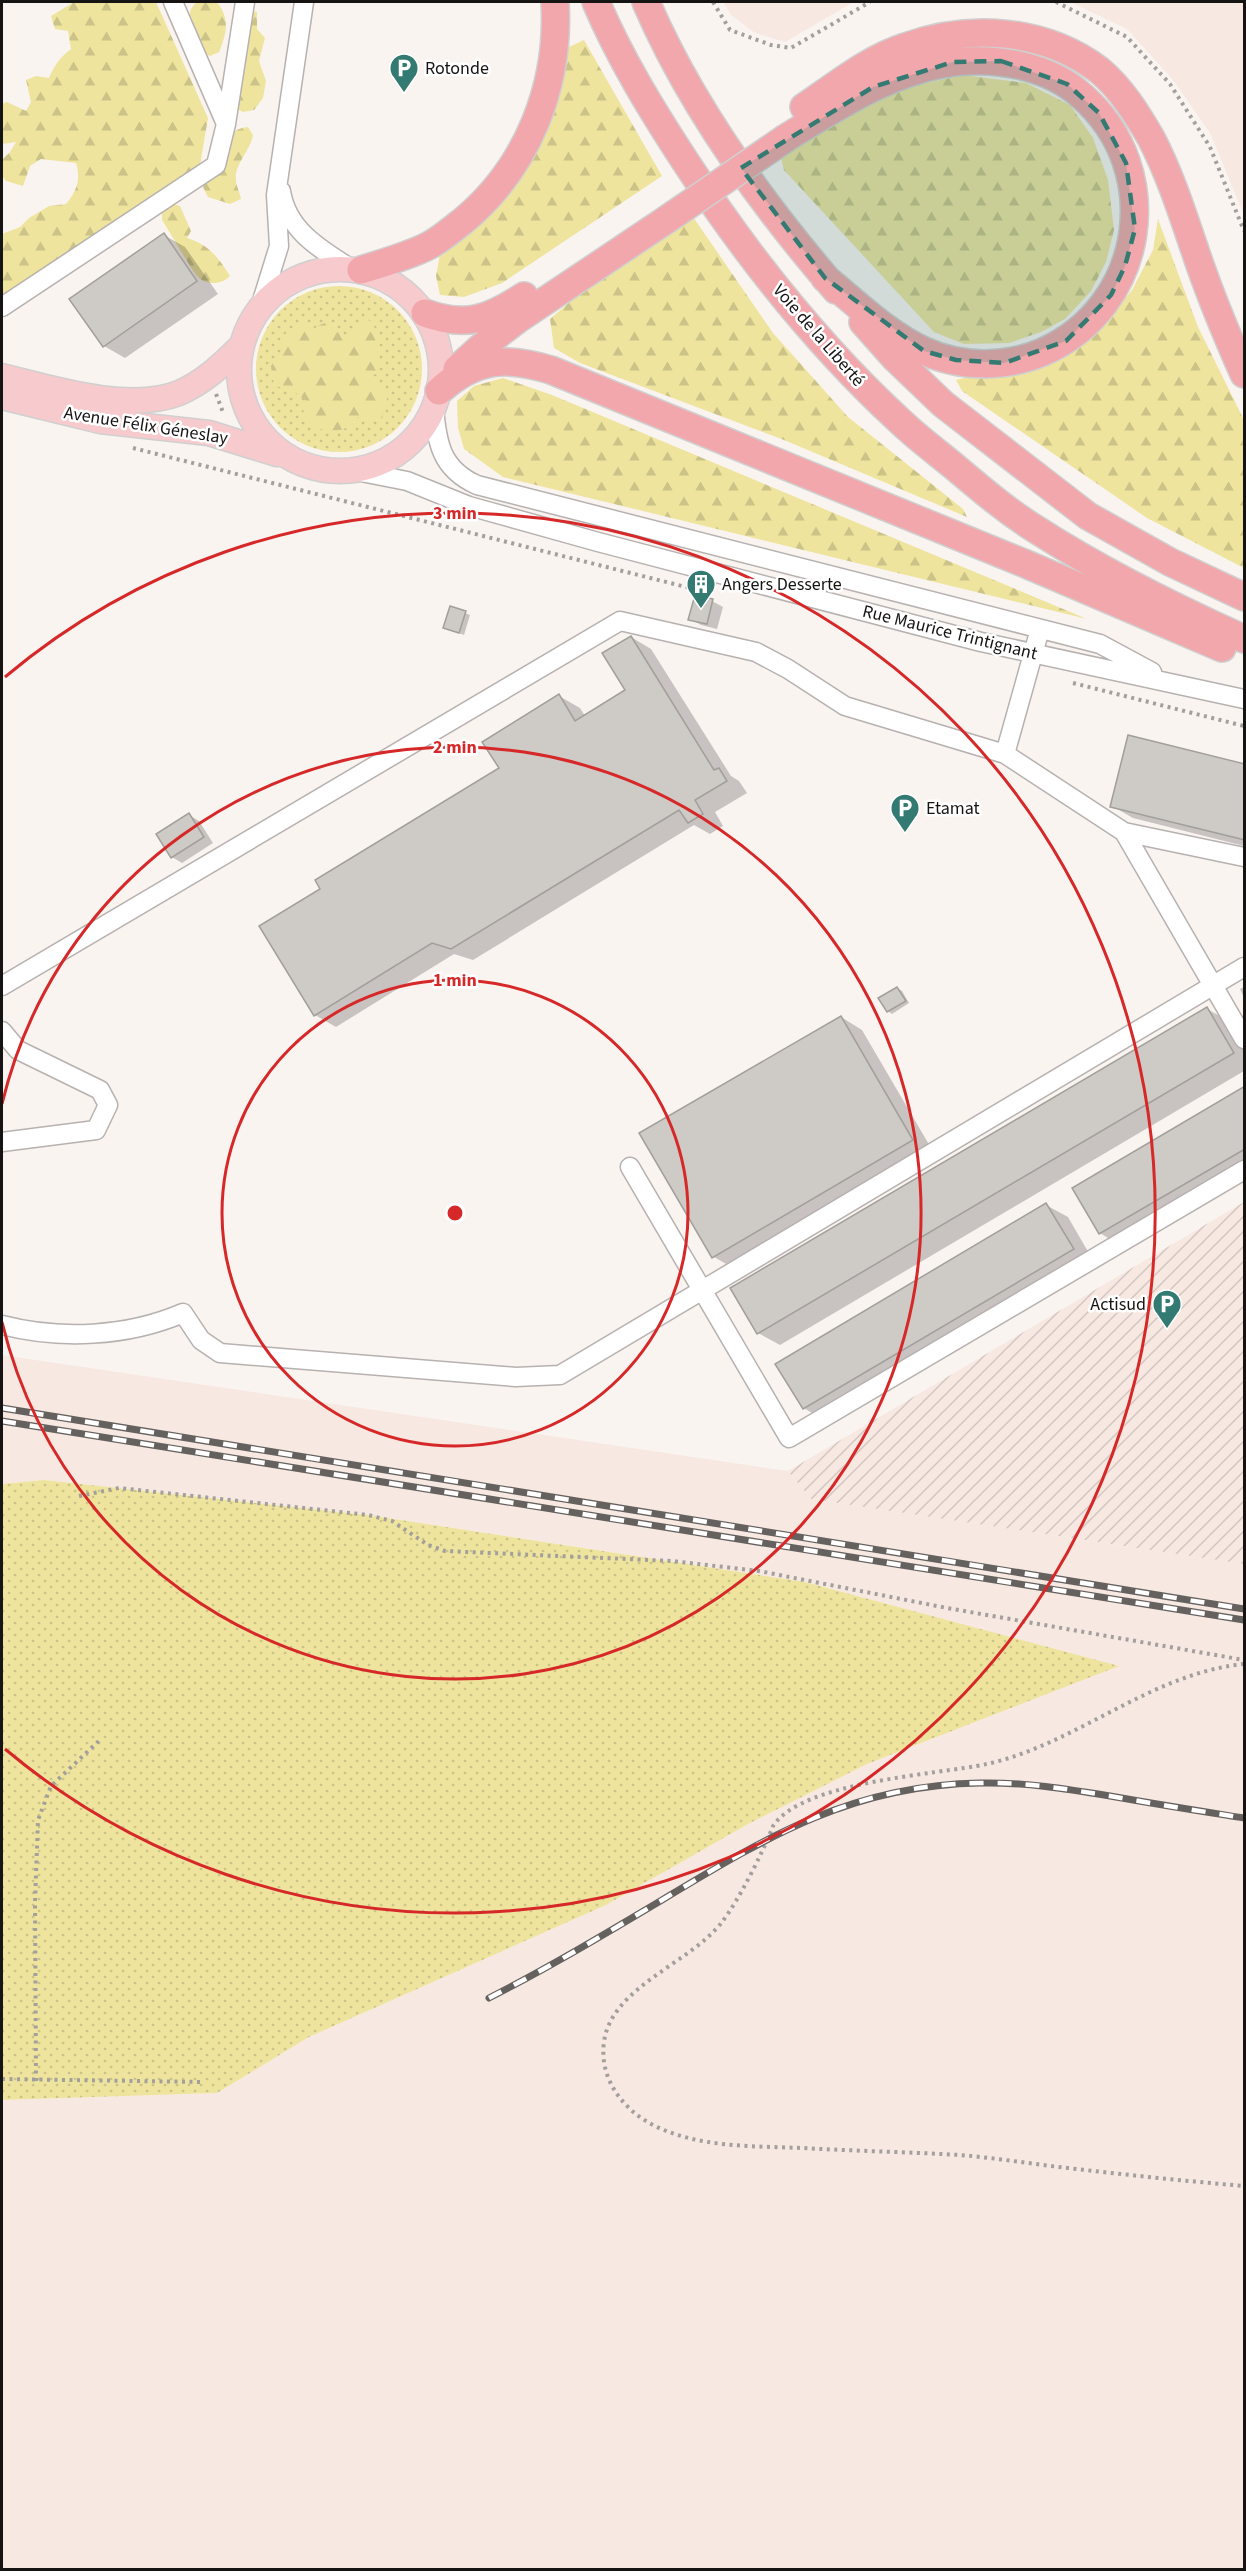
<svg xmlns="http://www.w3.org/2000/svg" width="1246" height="2571" font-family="'Source Sans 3',sans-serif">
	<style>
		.built { fill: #f7e8e2 }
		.industrial { fill: url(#industrial-furrows) }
		.grass { fill: url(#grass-dots) }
		.forest { fill: url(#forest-firs) }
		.shadow { fill: #0003 }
		.building { fill: #cecac6; stroke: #a29e9a; stroke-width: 1.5 }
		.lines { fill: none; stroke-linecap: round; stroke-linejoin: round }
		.minor-casing { stroke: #b7b1af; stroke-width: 21 }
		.major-casing { stroke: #d0d0d0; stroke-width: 27 }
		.highway-casing { stroke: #d0d0d0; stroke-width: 30 }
		.path { stroke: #a39f9c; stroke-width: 4; stroke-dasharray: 3 4.5; stroke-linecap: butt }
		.minor { stroke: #fff; stroke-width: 18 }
		.major { stroke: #f7cacd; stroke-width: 24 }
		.highway { stroke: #f1a7ab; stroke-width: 27 }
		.rail-casing { stroke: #64615f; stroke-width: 7 }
		.rail { stroke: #fff; stroke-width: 4.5; stroke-dasharray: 14; stroke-linecap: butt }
		.highway-bridge-casing { stroke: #d0d0d0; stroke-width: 30; stroke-linecap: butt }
		.highway-bridge { stroke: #f1a7ab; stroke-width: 27 }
		.marked { fill: #337a73; fill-opacity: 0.2; stroke: #337a73; stroke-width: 4.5; stroke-dasharray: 12 8; stroke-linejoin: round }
		.ring { fill: none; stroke: #d62828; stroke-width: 3 }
		.labels { text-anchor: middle; stroke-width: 5; stroke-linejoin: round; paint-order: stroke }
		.poi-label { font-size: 18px; fill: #161413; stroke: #fff; text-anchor: start }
		.street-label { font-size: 18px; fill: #161413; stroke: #fff }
		.centre { fill: #d62828; stroke: #fff; stroke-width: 3 }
		.ring-label { font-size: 18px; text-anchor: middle; font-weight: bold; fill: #d62828; stroke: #fff; stroke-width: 5; stroke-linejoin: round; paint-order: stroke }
	</style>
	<defs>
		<pattern id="industrial-furrows" width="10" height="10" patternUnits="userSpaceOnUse" patternTransform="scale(1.5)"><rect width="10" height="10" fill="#f7e8e2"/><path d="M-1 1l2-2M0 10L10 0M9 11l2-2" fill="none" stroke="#d3c6c1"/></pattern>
		<pattern id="grass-dots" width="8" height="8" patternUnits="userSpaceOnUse" patternTransform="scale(1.5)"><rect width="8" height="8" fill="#eee49e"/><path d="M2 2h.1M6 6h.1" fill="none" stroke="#cbc387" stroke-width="1.8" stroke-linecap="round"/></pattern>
		<pattern id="forest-firs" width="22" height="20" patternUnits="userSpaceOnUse" patternTransform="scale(1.5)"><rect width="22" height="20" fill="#eee49e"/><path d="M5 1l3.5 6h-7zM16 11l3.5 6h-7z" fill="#cbc387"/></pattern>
	</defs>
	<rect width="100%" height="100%" fill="#faf4f1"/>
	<path class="built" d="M 723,2 L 854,2 L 785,42 L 755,33 L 731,15 Z
		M 1070,2 L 1244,2 L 1244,215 L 1210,133 L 1173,80 L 1127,29 Z
		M 2,1355 L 788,1471 L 811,1499 L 1244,1564 L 1244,2569 L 2,2569 L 2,2100 L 217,2093 L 309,2037 L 606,1905 L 750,1823 L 867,1764 L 1118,1666 L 805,1582 L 368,1515 L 44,1480 L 2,1484 Z"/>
	<path class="industrial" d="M 1244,1202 L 1244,1564 L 811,1499 L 788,1471 Z"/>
	<path class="grass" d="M256 369a83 83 0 1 1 166 0a83 83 0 1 1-166 0Z
		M 44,1480 L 368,1515 L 805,1582 L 1119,1666 L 867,1764 L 750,1823 L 606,1905 L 309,2037 L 217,2093 L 2,2100 L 2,1484 Z"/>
	<path class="forest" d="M 74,2 L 156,2 L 208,118 L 200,165 L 2,297 L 2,234 L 20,227 L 29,218 L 49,206 L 66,204 C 77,190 81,180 76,163 L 41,159 L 30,166 L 23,186 L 6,181 L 2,176 L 2,160 L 10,152 L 16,142 L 2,144 L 2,104 L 7,102 L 26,111 L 31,102 L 26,80 L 36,76 L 49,78 C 54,66 60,57 71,49 L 68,31 L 55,29 L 51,16 Z
		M 196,2 L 217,2 C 230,19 227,33 219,52 L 210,56 L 200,51 L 187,24 L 191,9 Z
		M 249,10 L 257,12 L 257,29 L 265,38 L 259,61 L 266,81 L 263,98 L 254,110 L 243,112 L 235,108 Z
		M 584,40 L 662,176 L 502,283 L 464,297 L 440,295 L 436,276 L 440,254 L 521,167 L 557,104 L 569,47 Z
		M 963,75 L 1026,83 L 1070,105 L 1093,138 L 1108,180 L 1114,230 L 1106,262 L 1091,291 L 1065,319 L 1041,332 L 1009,343 L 964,344 L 934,332 L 784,170 L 780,152 L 904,88 Z
		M 248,127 L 253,135 C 250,152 234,164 236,180 C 236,186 240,192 241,199 L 230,204 L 208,197 L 203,187 C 213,164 220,129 248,127 Z
		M 171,203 L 180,206 L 191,231 L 187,238 C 208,244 219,258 230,276 C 223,284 208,286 199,278 C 191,270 170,232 162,220 L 162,209 Z
		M 691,214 L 773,333 L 848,417 L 963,509 L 967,517 L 784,440 L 580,363 L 554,348 L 550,319 L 585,289 Z
		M 1158,219 L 1198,327 L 1244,420 L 1244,568 L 1147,518 L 962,391 L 956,380 L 1050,357 L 1094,336 L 1132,290 L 1153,250 Z
		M 369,320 C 378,331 384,340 376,353 L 380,363 L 378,373 L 371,376 C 389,389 391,399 381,418 L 366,419 L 358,417 C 347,433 336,431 318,429 L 307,418 L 303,410 L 306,401 L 296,393 L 274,385 L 271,366 L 282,349 L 279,341 L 288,331 L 303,323 L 313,331 L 317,326 L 325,323 L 343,336 C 353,334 359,324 369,320 Z
		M 503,378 L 552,395 L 1087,619 L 503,477 L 464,449 L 458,428 L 457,401 L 474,386 Z"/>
	<path class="shadow" d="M 164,235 L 185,247 L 218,294 L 125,358 L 104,346 Z
		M 712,601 L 723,607 L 717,629 L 701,625 L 690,619 Z
		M 451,608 L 470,615 L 464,635 L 445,628 Z
		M 631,637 L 651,649 L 731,776 L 739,781 L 747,793 L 715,812 L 723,826 L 710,834 L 694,825 L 473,960 L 454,954 L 336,1027 L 315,1015 L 323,889 L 501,769 L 559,696 L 580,708 L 585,716 L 627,691 Z
		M 1244,766 L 1244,846 L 1133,818 L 1112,806 Z
		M 189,815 L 199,821 L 213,843 L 182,863 L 172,857 Z
		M 1244,987 L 1244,998 L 1240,989 Z
		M 897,988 L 902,991 L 909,1003 L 892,1014 L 888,1011 Z
		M 1207,1009 L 1229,1021 L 1244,1048 L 1244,1071 L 780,1345 L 758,1333 Z
		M 841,1017 L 862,1030 L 934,1153 L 735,1269 L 714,1257 Z
		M 1244,1088 L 1244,1173 L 1121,1246 L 1100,1233 Z
		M 1046,1205 L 1068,1217 L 1094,1262 L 825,1421 L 804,1408 Z"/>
	<path class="building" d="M 164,233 L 197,281 L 103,347 L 69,299 Z
		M 695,595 L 713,599 L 707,624 L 688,620 Z
		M 450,606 L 466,611 L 459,633 L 443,628 Z
		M 631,636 L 714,770 L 719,768 L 727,781 L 695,800 L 703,814 L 688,823 L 679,810 L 451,949 L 432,943 L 314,1016 L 259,926 L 320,889 L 315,880 L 499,768 L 482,742 L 559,694 L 575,721 L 625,690 L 602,653 Z
		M 1128,735 L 1245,764 L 1245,840 L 1110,807 Z
		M 189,813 L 204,837 L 171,858 L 156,834 Z
		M 897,987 L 906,1001 L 887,1012 L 878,998 Z
		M 1207,1007 L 1234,1053 L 757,1334 L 730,1288 Z
		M 841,1016 L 913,1140 L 712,1258 L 639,1133 Z
		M 1245,1086 L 1245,1149 L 1099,1234 L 1072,1188 Z
		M 1046,1203 L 1074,1249 L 803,1409 L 775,1364 Z"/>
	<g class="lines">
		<g class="minor-casing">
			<path id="minor" d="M 226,124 L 245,2
				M 281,191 C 287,230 320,249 350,268
				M 261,304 L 279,246 L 276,195 L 304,2
				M 2,307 L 216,165 L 226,124 L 173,2
				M 434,408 C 437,443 441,469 477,485 L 1100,644 L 1152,672
				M 356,471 L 407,481 L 469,506 L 598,542 L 981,642 L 1244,699
				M 1005,754 L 1124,832 L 1244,1039
				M 1124,832 L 1244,857
				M 2,986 L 620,621 L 756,652 L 788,669 L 845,706 L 1005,754 L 1040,629
				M 2,1031 L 18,1050 L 100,1090 L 108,1105 L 96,1130 L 2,1142
				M 630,1167 L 789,1438 L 1244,1170
				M 2,1325 C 60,1340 127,1337 183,1313 L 201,1340 L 220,1353 L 516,1377 L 560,1375 L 1244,967"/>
		</g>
		<g class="major-casing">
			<path id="major" d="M239 370a101 101 0 1 1 202 0a101 101 0 1 1-202 0Z
				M 2,376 C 51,388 129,413 179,393 C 204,382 222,365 241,346
				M 2,397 L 100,421 L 209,433 L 277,454"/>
		</g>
		<g class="highway-casing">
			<path id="highway" d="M 596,2 C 620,58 651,109 685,161 C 747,256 818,346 902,423 C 919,439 938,453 956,468 C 982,490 1008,512 1037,530 C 1104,573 1173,607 1244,639
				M 646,2 C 691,107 761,203 836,290
				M 804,107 C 836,86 868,59 905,47 C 969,24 1043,28 1099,70 C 1121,88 1137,114 1151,138 C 1172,178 1185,222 1200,265 C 1213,302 1228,338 1244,374
				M 786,138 C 838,106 892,70 954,62 C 998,57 1049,66 1082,96 C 1167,171 1145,307 1043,352 C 1006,368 961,368 924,351 C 887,334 856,303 825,278
				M 361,270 C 383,263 405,257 426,247 C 439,241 451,230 463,221 C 528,167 560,85 555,2
				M 425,313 C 466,328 489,319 524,296
				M 863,322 L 895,358 L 943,404 L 1088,516 L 1170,562 L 1244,597
				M 457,369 L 479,349 L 518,319 L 666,220
				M 439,391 C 476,358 505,356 551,370 L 1026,564 L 1222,648"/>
		</g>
		<path class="path" d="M 713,2 L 730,30 L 771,45 L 791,48 L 870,2
			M 1056,2 L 1127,37 L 1170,84 L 1210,147 L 1244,231
			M 216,394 L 224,415
			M 133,448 L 714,594
			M 1073,683 L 1244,726
			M 79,1496 L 119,1488 L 368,1515 L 392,1521 L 428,1545 L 445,1551 L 672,1561 L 759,1571 L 947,1608 L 1244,1660
			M 1244,1664 C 1151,1673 1077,1744 987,1764 C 935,1775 803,1781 773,1826 C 763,1852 739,1900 722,1922 C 691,1963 611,1987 604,2042 C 599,2078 622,2109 653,2125 C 698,2148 753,2146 803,2148 C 855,2151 908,2152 960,2155 C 996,2158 1032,2164 1068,2168 C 1127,2175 1186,2181 1244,2186
			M 2,2079 L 203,2082
			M 36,2081 L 35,1902 L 38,1820 L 51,1786 L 101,1739"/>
		<use href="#minor" class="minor"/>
		<use href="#major" class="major"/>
		<use href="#highway" class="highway"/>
		<g class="rail-casing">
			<path id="rail" d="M 2,1408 L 1244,1609
				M 2,1421 L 1244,1620
				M 489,1998 C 548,1968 605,1934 662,1900 C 767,1837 852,1785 980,1783 C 1024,1782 1067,1789 1110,1796 C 1155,1804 1200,1811 1244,1818"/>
		</g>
		<use href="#rail" class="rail"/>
		<g class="highway-bridge-casing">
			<path id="highway-bridge" d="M 666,220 L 786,138"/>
		</g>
		<use href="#highway-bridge" class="highway-bridge"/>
	</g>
	<path class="marked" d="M 1001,61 L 1067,84 L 1099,113 L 1126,163 L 1135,229 L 1125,266 L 1111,295 L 1066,341 L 1004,363 L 956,360 L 924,351 L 825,278 L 741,168 L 873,87 L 953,62 Z"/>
	<g class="ring">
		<circle cx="455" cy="1213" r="233"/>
		<path d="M2 1104A466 466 0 1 1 2 1322"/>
		<path d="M5 677A700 700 0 1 1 5 1749"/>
	</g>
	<defs>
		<g id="parking-pin" transform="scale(1.5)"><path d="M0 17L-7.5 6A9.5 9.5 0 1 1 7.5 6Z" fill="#337a73" stroke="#fff"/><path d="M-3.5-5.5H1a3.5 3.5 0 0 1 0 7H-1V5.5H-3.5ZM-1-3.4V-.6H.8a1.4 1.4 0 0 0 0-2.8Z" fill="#fff"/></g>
		<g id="building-pin" transform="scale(1.5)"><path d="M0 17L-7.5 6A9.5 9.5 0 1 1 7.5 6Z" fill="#337a73" stroke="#fff"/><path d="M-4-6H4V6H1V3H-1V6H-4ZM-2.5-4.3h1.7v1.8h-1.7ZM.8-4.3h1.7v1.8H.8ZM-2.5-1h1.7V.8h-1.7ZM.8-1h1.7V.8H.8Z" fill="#fff"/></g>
	</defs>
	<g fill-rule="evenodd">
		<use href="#parking-pin" x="404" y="68"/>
		<use href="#building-pin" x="701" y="584"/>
		<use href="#parking-pin" x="905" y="808"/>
		<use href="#parking-pin" x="1167" y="1304"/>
	</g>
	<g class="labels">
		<g class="poi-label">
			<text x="425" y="74">Rotonde</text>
			<text x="722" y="590">Angers Desserte</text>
			<text x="926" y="814">Etamat</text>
			<text x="1146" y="1310" text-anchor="end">Actisud</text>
		</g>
		<g class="street-label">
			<text transform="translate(819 335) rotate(49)" y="6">Voie de la Liberté</text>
			<text transform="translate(146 425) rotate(9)" y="6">Avenue Félix Géneslay</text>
			<text transform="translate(950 632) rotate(14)" y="6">Rue Maurice Trintignant</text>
		</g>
	</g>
	<circle cx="455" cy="1213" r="9" class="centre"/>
	<g class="ring-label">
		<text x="455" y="519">3 min</text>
		<text x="455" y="753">2 min</text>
		<text x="455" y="986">1 min</text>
	</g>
	<rect width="1246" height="2571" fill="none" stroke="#161413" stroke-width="6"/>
</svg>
